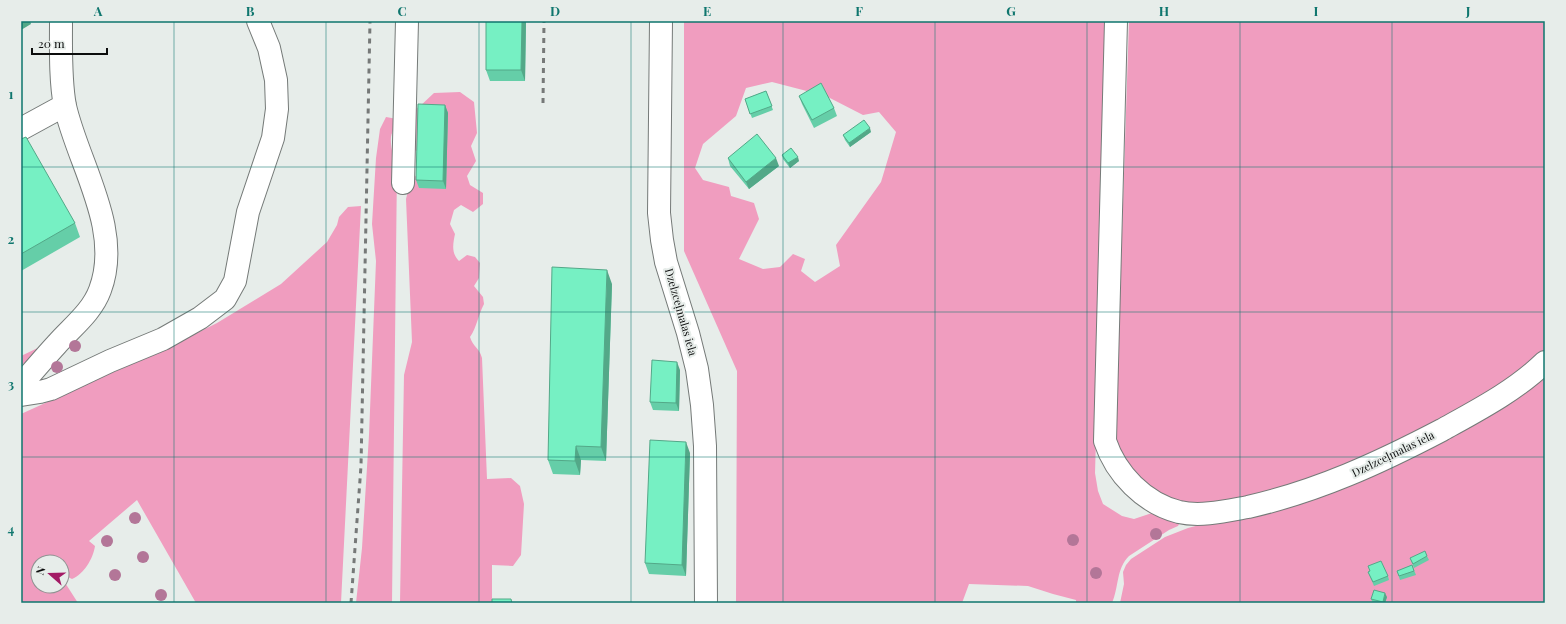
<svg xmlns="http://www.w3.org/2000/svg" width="1566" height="624" font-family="'Playfair Display',serif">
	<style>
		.green { fill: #f09dbf; fill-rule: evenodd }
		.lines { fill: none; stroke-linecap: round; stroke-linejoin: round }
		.minor-casing { stroke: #757a78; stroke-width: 24 }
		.minor { stroke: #fff; stroke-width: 22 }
		.rail { stroke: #767978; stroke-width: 3; stroke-dasharray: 5 5; stroke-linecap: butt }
		.tree { fill: #b37698 }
		.wall { fill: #65cea8 }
		.shaded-wall { fill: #53a888 }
		.building { fill: #76f0c3; stroke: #53a888 }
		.grid { fill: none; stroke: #0f766e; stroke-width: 1; stroke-opacity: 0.55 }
		.labels { text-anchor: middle; stroke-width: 4; stroke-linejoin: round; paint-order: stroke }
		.street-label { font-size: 11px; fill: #0c0d0d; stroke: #e7edea }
		.neatline { fill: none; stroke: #0f766e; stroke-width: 1.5 }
		.grid-label { font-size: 13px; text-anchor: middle; font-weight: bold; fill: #0f766e }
	</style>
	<rect width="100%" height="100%" fill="#e7edea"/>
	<path class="green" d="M 684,21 L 1108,21 L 1095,473 L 1098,491 L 1103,504 L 1122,516 L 1134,519 L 1155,512 L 1182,518 L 1178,526 L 1169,530 L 1129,556 C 1116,569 1119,587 1112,603 L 1076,603 L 1076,600 L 1053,594 L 1028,586 L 969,584 L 962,603 L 736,603 L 737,371 L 684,251 ZM 772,82 L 826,96 L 863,115 L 879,112 L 896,132 L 881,182 L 836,245 L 840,266 L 815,282 L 801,271 L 805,259 L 793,254 L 780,267 L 763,269 L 739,259 L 759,219 L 754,203 L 731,196 L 729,187 L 703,180 L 695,168 L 703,144 L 736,116 L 746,88 Z
		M 1129,21 L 1545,21 L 1545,349 L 1530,364 L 1490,394 L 1432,423 L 1371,458 L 1293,486 L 1234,500 L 1206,505 L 1184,504 L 1165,497 L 1143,483 L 1126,465 L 1117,443 L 1117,388 Z
		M 460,92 L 474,102 L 477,133 L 471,146 L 476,161 L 467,176 L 470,185 L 483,193 L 483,204 L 473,212 L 461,205 L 454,210 L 450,224 L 455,234 C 453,244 451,253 459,261 L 467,255 L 475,257 L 480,263 L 479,278 L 474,286 L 483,297 L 484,304 C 478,315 477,327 470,337 C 473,347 479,347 482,358 L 487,479 L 511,478 L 520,486 L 524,504 L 521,555 L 513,566 L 492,565 L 492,603 L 400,603 L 404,375 L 412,342 L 406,199 L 411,179 L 419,174 L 419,152 L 411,148 L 408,113 L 419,107 L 434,93 Z
		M 386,117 L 397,119 C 397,126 392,130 391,137 C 390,147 394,158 397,168 L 392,603 L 356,603 L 362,548 L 369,435 L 376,261 L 372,224 L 376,158 L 380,129 Z
		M 361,206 L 341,603 L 196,603 L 137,500 L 89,541 L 95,546 C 93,559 84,574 72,579 L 62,574 L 62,562 L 38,562 L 38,586 L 62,586 L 62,578 L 78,603 L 21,603 L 21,414 L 173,345 L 217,323 L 281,284 L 327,242 L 337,225 L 339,217 L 348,207 Z
		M 46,344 L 22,365 L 21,366 L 21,356 Z
		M 1545,373 L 1545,603 L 1120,603 L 1124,584 L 1123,572 L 1126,565 L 1131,559 L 1165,537 L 1188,528 L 1241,514 Z"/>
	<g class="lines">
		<g class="minor-casing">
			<path id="minor" d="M 661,21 L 659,213 L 662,240 L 666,262 L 688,333 L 697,369 L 702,405 L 705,446 L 706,603
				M 1116,21 L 1105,441 C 1116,474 1144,503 1179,512 C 1201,517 1226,511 1248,507 C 1318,491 1379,463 1442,430 C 1478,410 1515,391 1545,362
				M 21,129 L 65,105
				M 403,183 L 407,21
				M 21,385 C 33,371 45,357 57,344 C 72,327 92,312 100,290 C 123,229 78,164 65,106 C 60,80 61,47 61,21
				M 21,395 L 40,392 L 51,389 L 110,361 L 163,339 L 200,318 L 225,299 L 235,281 L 248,212 L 273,138 L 277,109 L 276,80 L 269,48 L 258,21"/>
		</g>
		<use href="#minor" class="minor"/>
		<path class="rail" d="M 543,103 L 544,21
			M 351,603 L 361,466 L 370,21"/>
	</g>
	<g class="tree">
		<circle cx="75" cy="346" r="6"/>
		<circle cx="57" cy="367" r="6"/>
		<circle cx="135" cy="518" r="6"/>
		<circle cx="1156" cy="534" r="6"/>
		<circle cx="1073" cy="540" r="6"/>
		<circle cx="107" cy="541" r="6"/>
		<circle cx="143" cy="557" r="6"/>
		<circle cx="1096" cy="573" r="6"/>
		<circle cx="115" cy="575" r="6"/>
		<circle cx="161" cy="595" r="6"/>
	</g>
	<path class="wall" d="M 486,21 L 526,21 L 525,81 L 490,81 L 486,70 Z
		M 766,91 L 773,110 L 752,118 L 745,99 Z
		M 799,96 L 834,108 L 837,116 L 814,128 L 802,104 Z
		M 445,105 L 448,113 L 446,189 L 419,188 L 416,180 Z
		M 871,132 L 850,147 L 845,140 L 843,135 Z
		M 21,139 L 75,223 L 80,237 L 21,271 Z
		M 782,155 L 799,161 L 790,168 L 783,159 Z
		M 728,158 L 779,166 L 749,189 L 730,166 Z
		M 612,284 L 606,461 L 581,460 L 580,475 L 553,474 L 548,460 Z
		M 680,370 L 679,411 L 653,410 L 650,402 Z
		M 690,453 L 686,576 L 649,574 L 645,563 Z
		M 1427,556 L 1429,560 L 1414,568 L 1410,558 Z
		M 1412,565 L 1416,575 L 1400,580 L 1397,571 Z
		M 1368,572 L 1388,576 L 1389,580 L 1374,586 Z
		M 1387,597 L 1385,603 L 1373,603 L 1371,599 Z"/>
	<path class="shaded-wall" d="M 21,21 L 30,21 L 31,24 L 21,30 Z
		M 522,21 L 526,21 L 525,81 L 521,70 Z
		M 445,105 L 448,113 L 446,189 L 443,181 Z
		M 870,128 L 871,132 L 850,147 L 849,143 Z
		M 798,157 L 799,161 L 790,168 L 788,163 Z
		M 776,158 L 779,166 L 749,189 L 746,182 Z
		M 607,270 L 612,284 L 606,461 L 601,447 Z
		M 677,362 L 680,370 L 679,411 L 676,403 Z
		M 686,442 L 690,453 L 686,576 L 682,565 Z
		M 576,446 L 581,460 L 580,475 L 575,461 Z
		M 1385,593 L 1387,597 L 1385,603 L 1383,603 Z"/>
	<path class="building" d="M 486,21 L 522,21 L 521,70 L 486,70 Z
		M 821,83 L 834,108 L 812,120 L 799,96 Z
		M 766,91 L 772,106 L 750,114 L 745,99 Z
		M 418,104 L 445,105 L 443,181 L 416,180 Z
		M 864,120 L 870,128 L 849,143 L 843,135 Z
		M 757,134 L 776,158 L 746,182 L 728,158 Z
		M 26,137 L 75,223 L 21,254 L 21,139 Z
		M 791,148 L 798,157 L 788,163 L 782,155 Z
		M 552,267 L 607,270 L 601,447 L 576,446 L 575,461 L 548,460 Z
		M 652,360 L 677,362 L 676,403 L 650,402 Z
		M 650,440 L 686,442 L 682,565 L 645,563 Z
		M 1425,551 L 1427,556 L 1413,564 L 1410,558 Z
		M 1381,561 L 1388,576 L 1373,582 L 1368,572 L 1370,571 L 1368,566 Z
		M 1412,565 L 1414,571 L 1399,576 L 1397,571 Z
		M 1374,590 L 1385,593 L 1383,602 L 1371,599 Z
		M 492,599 L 511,599 L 512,603 L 492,603 Z"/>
	<path class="grid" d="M 174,21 L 174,603M 326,21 L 326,603M 479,21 L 479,603M 631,21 L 631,603M 783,21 L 783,603M 935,21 L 935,603M 1087,21 L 1087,603M 1240,21 L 1240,603M 1392,21 L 1392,603M 21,167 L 1545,167M 21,312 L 1545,312M 21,457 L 1545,457"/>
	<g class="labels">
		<g class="street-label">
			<text transform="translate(681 312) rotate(74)" y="4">Dzelzceļmalas iela</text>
			<text transform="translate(1393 454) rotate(-26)" y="4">Dzelzceļmalas iela</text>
		</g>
	</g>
	<rect width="1566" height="624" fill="none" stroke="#e7edea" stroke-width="44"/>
	<g transform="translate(50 574) rotate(290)"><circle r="19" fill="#e7edea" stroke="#8f9392"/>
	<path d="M0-3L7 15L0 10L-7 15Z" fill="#a31b65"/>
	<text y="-6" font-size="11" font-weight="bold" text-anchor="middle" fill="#0c0d0d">N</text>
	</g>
	<path d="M32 48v6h75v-6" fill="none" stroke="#0c0d0d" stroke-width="2"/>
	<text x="38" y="48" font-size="12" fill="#0c0d0d" stroke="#e7edea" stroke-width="3" paint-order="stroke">20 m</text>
	<rect x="22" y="22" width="1522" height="580" class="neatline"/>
	<g class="grid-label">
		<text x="98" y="16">A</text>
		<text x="250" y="16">B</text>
		<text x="402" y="16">C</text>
		<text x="555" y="16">D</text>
		<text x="707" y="16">E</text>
		<text x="859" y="16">F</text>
		<text x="1011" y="16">G</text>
		<text x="1164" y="16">H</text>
		<text x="1316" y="16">I</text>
		<text x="1468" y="16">J</text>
		<text x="11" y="99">1</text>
		<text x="11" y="244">2</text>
		<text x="11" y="389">3</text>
		<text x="11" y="534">4</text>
	</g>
</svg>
